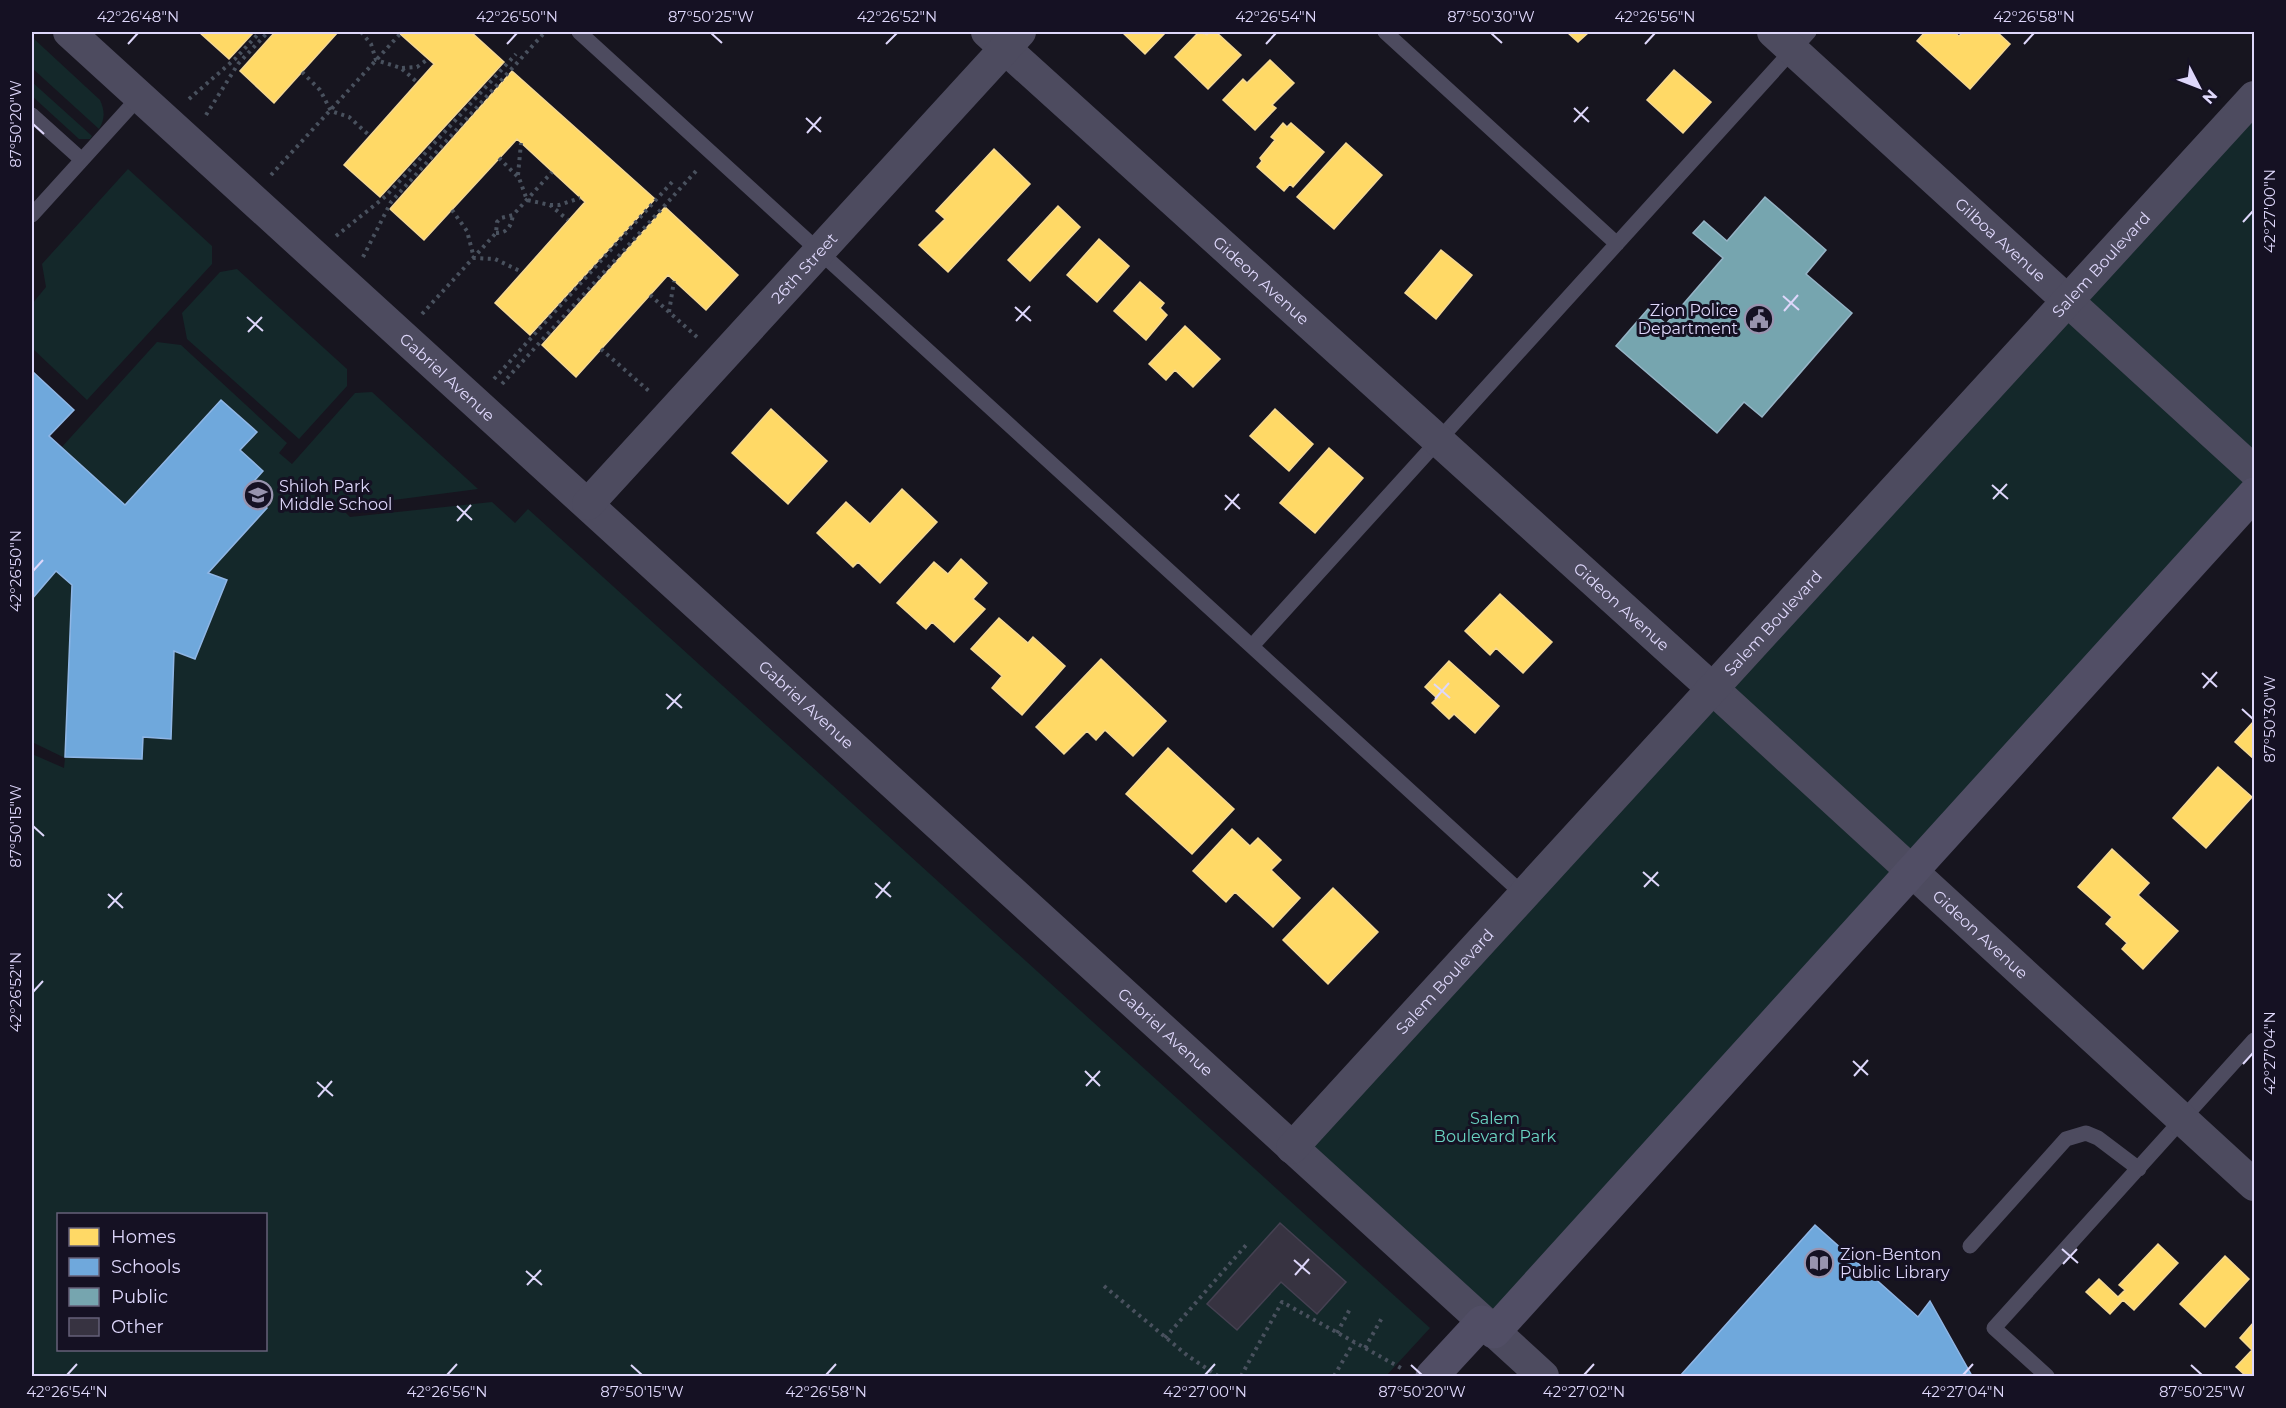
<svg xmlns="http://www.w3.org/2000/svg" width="2286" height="1408" font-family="Montserrat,sans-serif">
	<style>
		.green { fill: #14282a; fill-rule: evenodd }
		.homes { fill: #ffd966; stroke: #f5d893; stroke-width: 1.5 }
		.schools { fill: #6fa8dc; stroke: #90b6e5; stroke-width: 1.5 }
		.public { fill: #76a5af; stroke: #95b4c6; stroke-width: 1.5 }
		.building { fill: #373341; stroke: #454152; stroke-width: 1.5 }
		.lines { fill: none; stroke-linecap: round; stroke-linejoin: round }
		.path { stroke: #49515e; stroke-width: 4; stroke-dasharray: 3 4.5; stroke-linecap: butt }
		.lane { stroke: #4d4b5f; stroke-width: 15 }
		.street { stroke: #4d4b5f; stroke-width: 32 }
		.secondary { stroke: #514e65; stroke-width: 33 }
		.ticks { fill: none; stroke: #ded7fb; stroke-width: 2 }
		.labels { text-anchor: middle; stroke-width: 6; stroke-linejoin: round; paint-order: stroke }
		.street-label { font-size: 16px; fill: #ded7fb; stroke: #151123 }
		.poi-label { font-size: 16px; fill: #ded7fb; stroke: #151123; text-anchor: start }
		.park-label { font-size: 16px; fill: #6ad4c2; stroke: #151123 }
		.neatline { fill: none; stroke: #ded7fb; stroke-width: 2 }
		.ticks-label { font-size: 15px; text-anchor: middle; fill: #ded7fb }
	</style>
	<rect width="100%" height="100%" fill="#17151f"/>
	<path class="green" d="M 32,37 L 100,100 C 105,111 105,119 99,129 L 32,68 Z
		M 32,82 L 92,136 L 90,139 L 79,139 L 32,96 Z
		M 2254,97 L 2254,493 L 1494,1332 L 1292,1148 Z
		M 128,169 L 212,246 L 212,264 L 87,400 L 32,348 L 32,304 L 46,287 L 42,264 Z
		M 237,269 L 347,369 L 347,386 L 299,439 L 187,339 L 182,313 L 220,272 Z
		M 157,342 L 181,345 L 287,443 L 279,453 L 292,464 L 355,393 L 372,392 L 478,489 L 340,507 L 350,517 L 492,502 L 515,523 L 528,509 L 1430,1328 L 1386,1376 L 32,1376 L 32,754 L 64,768 L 65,758 L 32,742 L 32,599 L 56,571 L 72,585 L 65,757 L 142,759 L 143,737 L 171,738 L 174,651 L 195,659 L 227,581 L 208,573 L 267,508 L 247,489 L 263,471 L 240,450 L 257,432 L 221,400 L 125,505 L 61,448 ZM 58,1214 L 266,1214 L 266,1350 L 58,1350 Z"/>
	<path class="homes" d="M 199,32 L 254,32 L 229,59 Z
		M 275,32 L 338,32 L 274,103 L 240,71 Z
		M 398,32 L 471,32 L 504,62 L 380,197 L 344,165 L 434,64 Z
		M 1122,32 L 1166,32 L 1145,54 Z
		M 1199,32 L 1207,35 L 1210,32 L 1216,32 L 1241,55 L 1208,89 L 1175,57 Z
		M 1567,32 L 1589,32 L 1578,42 Z
		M 1925,32 L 1954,32 L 1959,36 L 1963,32 L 1997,32 L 2010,44 L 1970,89 L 1917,41 Z
		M 1270,60 L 1294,83 L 1272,105 L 1276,108 L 1255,130 L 1223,100 L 1243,79 L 1247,83 Z
		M 1674,70 L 1711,102 L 1683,133 L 1647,100 Z
		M 512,71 L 655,199 L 530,335 L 495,303 L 585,202 L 517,139 L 424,240 L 390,209 Z
		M 1283,123 L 1287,127 L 1291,123 L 1324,152 L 1293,187 L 1290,184 L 1284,191 L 1257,167 L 1262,161 L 1260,158 L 1275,140 L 1271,137 Z
		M 1346,143 L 1382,175 L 1334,229 L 1297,197 Z
		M 994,149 L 1030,184 L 948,272 L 919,245 L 945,219 L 936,211 Z
		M 1058,206 L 1080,227 L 1030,281 L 1008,260 Z
		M 665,207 L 738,275 L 706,310 L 668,275 L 576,377 L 542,345 Z
		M 1099,239 L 1129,266 L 1097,302 L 1067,275 Z
		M 1441,250 L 1472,275 L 1436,319 L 1405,293 Z
		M 1140,282 L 1164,303 L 1160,308 L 1167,315 L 1146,340 L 1114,311 Z
		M 1185,326 L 1220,359 L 1193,387 L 1175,370 L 1166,380 L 1149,364 Z
		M 771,409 L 827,461 L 788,504 L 732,453 Z
		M 1275,409 L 1313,444 L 1289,471 L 1250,436 Z
		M 1329,448 L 1363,478 L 1315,533 L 1280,503 Z
		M 902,489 L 937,522 L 880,583 L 858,562 L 853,567 L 817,533 L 846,502 L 870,524 Z
		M 961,559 L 987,583 L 973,599 L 985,609 L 954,642 L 932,622 L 926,629 L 897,603 L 934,562 L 948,574 Z
		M 1500,594 L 1552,642 L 1523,673 L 1496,648 L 1490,655 L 1465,631 Z
		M 999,618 L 1028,643 L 1033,637 L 1065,666 L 1022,715 L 992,688 L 1002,676 L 971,649 Z
		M 1101,659 L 1166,721 L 1133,756 L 1105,730 L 1096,740 L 1087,731 L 1064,754 L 1036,727 Z
		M 1449,661 L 1499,706 L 1475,733 L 1454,714 L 1449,719 L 1432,703 L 1437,698 L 1425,687 Z
		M 2254,721 L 2254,759 L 2235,742 Z
		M 1168,748 L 1234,809 L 1192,854 L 1126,794 Z
		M 2218,767 L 2252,797 L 2206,848 L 2173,818 Z
		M 1232,829 L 1250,846 L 1258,838 L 1281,860 L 1271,870 L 1300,898 L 1273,927 L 1235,892 L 1226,902 L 1193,871 Z
		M 2112,849 L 2149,883 L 2138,895 L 2178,931 L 2143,969 L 2122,949 L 2127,943 L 2106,924 L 2112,917 L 2078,887 Z
		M 1333,888 L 1378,932 L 1328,984 L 1283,940 Z
		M 2158,1244 L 2178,1263 L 2134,1310 L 2123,1300 L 2110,1314 L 2086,1292 L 2099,1279 L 2118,1297 L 2125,1290 L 2119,1285 Z
		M 2225,1256 L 2249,1279 L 2205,1327 L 2180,1304 Z
		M 2254,1322 L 2254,1376 L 2246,1376 L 2236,1367 L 2252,1350 L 2240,1338 Z"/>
	<path class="schools" d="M 32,371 L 74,410 L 49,436 L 125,505 L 221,400 L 257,432 L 240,450 L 263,471 L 247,489 L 267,508 L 208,573 L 227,580 L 195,659 L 174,651 L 171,739 L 143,737 L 142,759 L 65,757 L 72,585 L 56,571 L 32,599 Z
		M 1815,1225 L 1918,1317 L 1930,1301 L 1972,1376 L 1680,1376 Z"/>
	<path class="public" d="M 1765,197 L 1826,250 L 1806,274 L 1852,313 L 1762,417 L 1744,402 L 1717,433 L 1616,346 L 1648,309 L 1666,324 L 1723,258 L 1693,233 L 1704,221 L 1727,241 Z"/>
	<path class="building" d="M 1280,1223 L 1346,1282 L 1317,1314 L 1281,1282 L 1237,1330 L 1207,1304 Z"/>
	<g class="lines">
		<path class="path" d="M 361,32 L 371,44 L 376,60 L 401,68 L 418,83
			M 402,68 L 417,67 L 428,59
			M 302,72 L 320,90 L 331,111 L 349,117 L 370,136
			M 189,99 L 235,59 L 260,32
			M 206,115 L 238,64 L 268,32
			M 499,158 L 519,178 L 527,200 L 550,205 L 568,220
			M 271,175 L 400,34
			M 518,175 L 521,143
			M 550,205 L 559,205 L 580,198
			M 452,210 L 467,231 L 474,258 L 495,259 L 522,272
			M 496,233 C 508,233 511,226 513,215
			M 336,236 L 386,196 L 516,54
			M 363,257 L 391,202 L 545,32
			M 650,295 L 698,338
			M 669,312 L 674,281
			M 422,314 L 496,233 L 497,222 L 501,218 L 513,215 L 552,172
			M 601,349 L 650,392
			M 494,379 L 673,181
			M 502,384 L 697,170
			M 1104,1286 L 1188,1356 L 1218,1376
			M 1337,1333 L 1351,1307
			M 1165,1338 L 1247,1244
			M 1365,1348 L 1383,1316
			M 1241,1376 L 1282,1302 L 1401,1368
			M 1334,1376 L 1354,1342"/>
		<path class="lane" d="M 579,32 L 1524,895
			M 1385,32 L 1617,244
			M 32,115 L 82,160
			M 32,215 L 140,96
			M 1252,646 L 1809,32
			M 1970,1246 L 2066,1139 L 2086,1133 L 2098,1138 L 2139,1169
			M 2047,1376 L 1994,1328 L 2254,1040"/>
		<g class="street">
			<path id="s1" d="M 69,32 L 1543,1376"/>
			<path id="s2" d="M 987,32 L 1713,689 L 2254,1185"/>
			<path id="s3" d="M 1773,32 L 2254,471"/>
			<path id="s4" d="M 588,504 L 1020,32"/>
			<path id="s5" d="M 1292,1148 L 2254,97"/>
		</g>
		<path class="secondary" d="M 1494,1332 L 2254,494
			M 1432,1376 L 1482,1322"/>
	</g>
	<path class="ticks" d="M 711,33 L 722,43M 1491,33 L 1502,43M 128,44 L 138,33M 507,44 L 517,33M 886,44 L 897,33M 1266,44 L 1276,33M 1645,44 L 1655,33M 2024,44 L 2034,33M 1574,108 L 1589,122M 806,118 L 821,132M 1574,122 L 1588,107M 33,124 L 44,134M 807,133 L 821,117M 2243,222 L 2253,211M 1783,296 L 1799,310M 1015,307 L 1031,321M 1784,311 L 1798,295M 247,317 L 263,331M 1016,321 L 1030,306M 248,332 L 262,317M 1992,485 L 2008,499M 1225,495 L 1240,509M 1993,499 L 2007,484M 457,506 L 472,520M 1225,510 L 1239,494M 457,521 L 471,505M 33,571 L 43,560M 2202,673 L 2217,687M 1434,684 L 1450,698M 2203,688 L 2217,672M 666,694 L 682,708M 1435,699 L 1449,683M 667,709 L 681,694M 2242,709 L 2253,719M 33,826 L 44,836M 1643,872 L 1659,886M 875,883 L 891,897M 1644,887 L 1658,872M 108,894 L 123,908M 876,898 L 890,882M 108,908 L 122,893M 33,992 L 43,981M 1853,1061 L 1868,1075M 2243,1064 L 2253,1053M 1085,1071 L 1100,1086M 1854,1076 L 1868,1060M 317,1082 L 333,1096M 1086,1086 L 1100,1071M 318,1097 L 332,1081M 2062,1249 L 2078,1263M 1294,1260 L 1310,1274M 2063,1264 L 2077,1249M 526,1271 L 542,1285M 1295,1275 L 1309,1259M 527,1285 L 541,1270M 631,1365 L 642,1375M 1411,1365 L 1422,1375M 2191,1365 L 2202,1375M 67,1375 L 77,1364M 447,1375 L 457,1364M 826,1375 L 836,1364M 1205,1375 L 1215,1364M 1584,1375 L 1594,1364M 1963,1375 L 1973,1364"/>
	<defs>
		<g id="civic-ring" transform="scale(1.5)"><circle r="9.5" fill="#151123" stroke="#9893ae" stroke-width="1.5"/><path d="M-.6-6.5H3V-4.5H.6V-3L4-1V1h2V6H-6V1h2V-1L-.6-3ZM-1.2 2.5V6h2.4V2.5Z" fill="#9893ae"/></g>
		<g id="school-ring" transform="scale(1.5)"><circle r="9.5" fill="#151123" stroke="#9893ae" stroke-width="1.5"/><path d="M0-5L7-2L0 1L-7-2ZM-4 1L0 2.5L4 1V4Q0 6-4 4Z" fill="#9893ae"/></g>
		<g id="library-ring" transform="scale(1.5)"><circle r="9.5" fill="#151123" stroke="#9893ae" stroke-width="1.5"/><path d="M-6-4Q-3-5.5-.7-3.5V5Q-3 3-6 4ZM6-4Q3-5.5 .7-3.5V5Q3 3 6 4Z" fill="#9893ae"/></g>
	</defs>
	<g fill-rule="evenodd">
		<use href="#civic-ring" x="1759" y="319"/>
		<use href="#school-ring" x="258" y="495"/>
		<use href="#library-ring" x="1819" y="1263"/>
	</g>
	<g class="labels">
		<g class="street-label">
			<text dy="6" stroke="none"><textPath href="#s3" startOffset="308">Gilboa Avenue</textPath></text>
			<text dy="6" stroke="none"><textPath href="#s5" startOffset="1198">Salem Boulevard</textPath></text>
			<text dy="6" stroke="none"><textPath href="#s4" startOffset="320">26th Street</textPath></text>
			<text dy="6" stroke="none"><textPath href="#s2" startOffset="370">Gideon Avenue</textPath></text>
			<text dy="6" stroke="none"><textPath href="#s1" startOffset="512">Gabriel Avenue</textPath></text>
			<text dy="6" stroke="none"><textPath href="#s2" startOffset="856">Gideon Avenue</textPath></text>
			<text dy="6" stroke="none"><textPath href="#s5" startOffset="712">Salem Boulevard</textPath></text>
			<text dy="6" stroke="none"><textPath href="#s1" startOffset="998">Gabriel Avenue</textPath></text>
			<text dy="6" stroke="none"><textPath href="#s2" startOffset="1342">Gideon Avenue</textPath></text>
			<text dy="6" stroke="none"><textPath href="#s5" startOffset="226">Salem Boulevard</textPath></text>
			<text dy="6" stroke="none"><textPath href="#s1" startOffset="1484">Gabriel Avenue</textPath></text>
		</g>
		<g class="poi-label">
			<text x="1738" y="316" text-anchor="end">Zion Police<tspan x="1738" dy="18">Department</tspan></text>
			<text x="279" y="492">Shiloh Park<tspan x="279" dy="18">Middle School</tspan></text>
			<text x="1840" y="1260">Zion-Benton<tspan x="1840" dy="18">Public Library</tspan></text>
		</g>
		<g class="park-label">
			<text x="1495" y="1124">Salem<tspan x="1495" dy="18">Boulevard Park</tspan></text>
		</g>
	</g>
	<rect width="2286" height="1408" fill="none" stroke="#151123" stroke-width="66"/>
	<rect x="57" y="1213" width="210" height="138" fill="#151123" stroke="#656079" stroke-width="1.5"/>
	<rect x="69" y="1228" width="30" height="18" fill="#ffd966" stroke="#656079" stroke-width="1.5"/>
	<text x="111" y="1243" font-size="18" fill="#ded7fb">Homes</text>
	<rect x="69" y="1258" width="30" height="18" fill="#6fa8dc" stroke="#656079" stroke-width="1.5"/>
	<text x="111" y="1273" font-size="18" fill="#ded7fb">Schools</text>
	<rect x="69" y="1288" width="30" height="18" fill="#76a5af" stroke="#656079" stroke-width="1.5"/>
	<text x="111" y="1303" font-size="18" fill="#ded7fb">Public</text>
	<rect x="69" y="1318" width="30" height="18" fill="#373341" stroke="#656079" stroke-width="1.5"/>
	<text x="111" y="1333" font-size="18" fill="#ded7fb">Other</text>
	<g transform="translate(2199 87) rotate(132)" stroke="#151123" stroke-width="4.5" paint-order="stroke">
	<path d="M0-4.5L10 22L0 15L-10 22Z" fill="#ded7fb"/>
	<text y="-9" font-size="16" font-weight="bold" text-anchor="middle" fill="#ded7fb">N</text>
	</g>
	<rect x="33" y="33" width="2220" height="1342" class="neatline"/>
	<g class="ticks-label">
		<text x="138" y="22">42°26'48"N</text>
		<text x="517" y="22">42°26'50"N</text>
		<text x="711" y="22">87°50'25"W</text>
		<text x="897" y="22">42°26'52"N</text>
		<text x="1276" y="22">42°26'54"N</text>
		<text x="1491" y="22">87°50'30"W</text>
		<text x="1655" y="22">42°26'56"N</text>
		<text x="2034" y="22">42°26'58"N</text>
		<text transform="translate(16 124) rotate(-90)" y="5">87°50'20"W</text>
		<text transform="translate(2270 211) rotate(-90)" y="5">42°27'00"N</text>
		<text transform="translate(16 571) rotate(-90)" y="5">42°26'50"N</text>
		<text transform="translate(2270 719) rotate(-90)" y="5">87°50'30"W</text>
		<text transform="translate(16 826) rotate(-90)" y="5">87°50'15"W</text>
		<text transform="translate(16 992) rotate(-90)" y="5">42°26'52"N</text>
		<text transform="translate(2270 1053) rotate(-90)" y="5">42°27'04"N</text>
		<text x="67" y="1397">42°26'54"N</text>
		<text x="447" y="1397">42°26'56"N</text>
		<text x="642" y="1397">87°50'15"W</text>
		<text x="826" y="1397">42°26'58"N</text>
		<text x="1205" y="1397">42°27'00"N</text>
		<text x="1422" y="1397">87°50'20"W</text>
		<text x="1584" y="1397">42°27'02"N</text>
		<text x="1963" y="1397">42°27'04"N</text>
		<text x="2202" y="1397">87°50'25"W</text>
	</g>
</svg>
